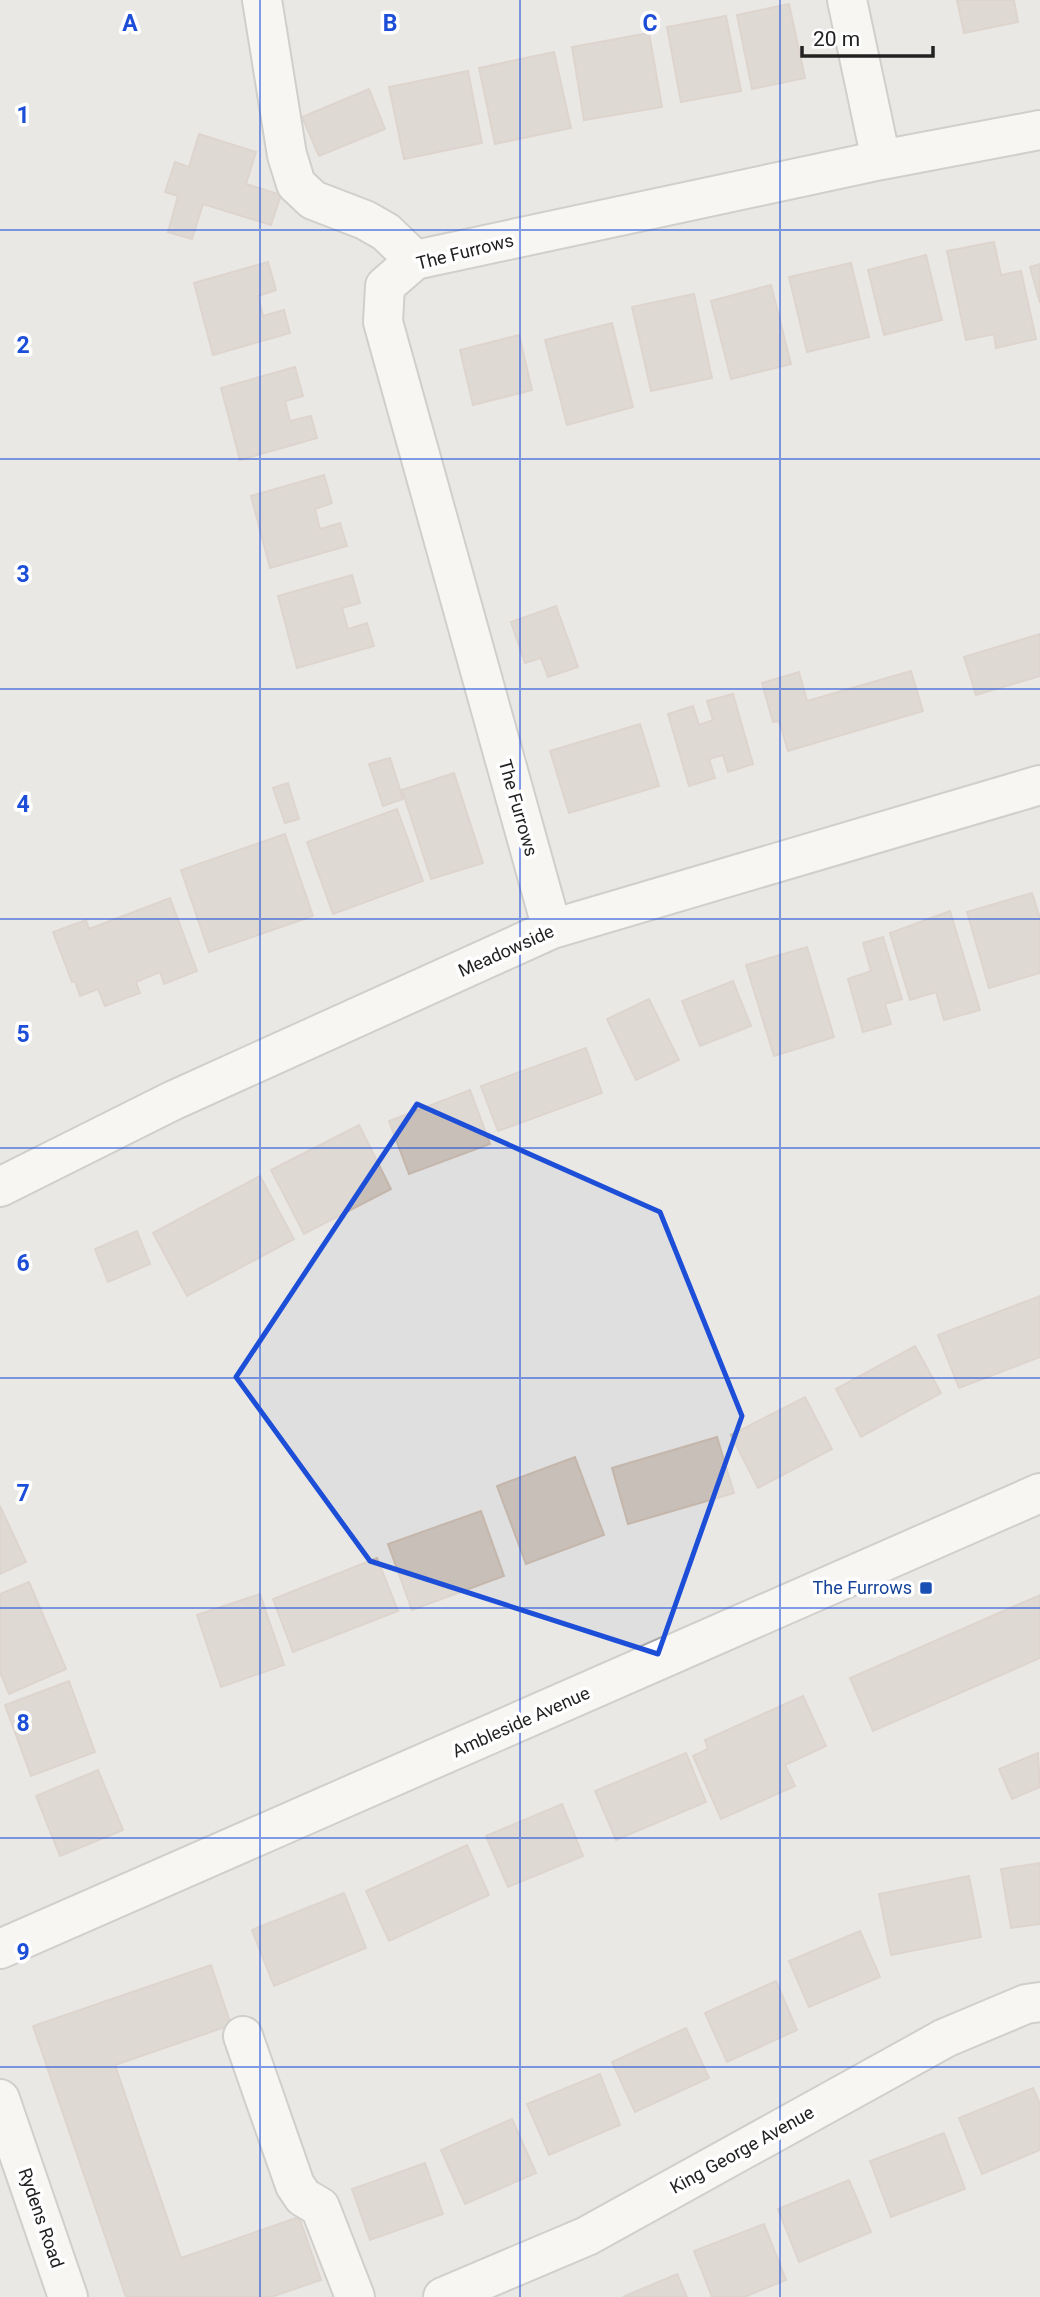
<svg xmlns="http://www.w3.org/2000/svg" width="1040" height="2297" font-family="Roboto,sans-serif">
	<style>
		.residential { fill: #e0dfdf }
		.building { fill: #c7bfb8; stroke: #c4b6ab; stroke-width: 2 }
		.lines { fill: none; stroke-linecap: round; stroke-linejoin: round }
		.minor-casing { stroke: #a9a9a9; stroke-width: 42 }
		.minor { stroke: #fff; stroke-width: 38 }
		.marked { fill: none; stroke: #1d4ed8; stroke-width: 5; stroke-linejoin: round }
		.grid { fill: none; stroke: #1d4ed8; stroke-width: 2; stroke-opacity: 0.55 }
		.transit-dot { fill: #1a4fb4; stroke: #fff; stroke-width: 2.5 }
		.labels { text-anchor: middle; stroke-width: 7; stroke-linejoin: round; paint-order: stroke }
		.street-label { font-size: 18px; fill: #222; stroke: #fff }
		.transit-label { font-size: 18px; fill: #164399; stroke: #fff; text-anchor: end }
		.grid-label { font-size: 23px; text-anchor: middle; font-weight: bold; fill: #1d4ed8; stroke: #fff; stroke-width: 7; stroke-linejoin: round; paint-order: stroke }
	</style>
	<rect width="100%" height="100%" fill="#f2efe9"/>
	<path class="residential" d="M 0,0 L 1040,0 L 1040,2297 L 0,2297 Z"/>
	<path class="building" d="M 957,0 L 1014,0 L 1018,22 L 964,33 Z
		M 789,4 L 805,78 L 752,89 L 737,15 Z
		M 726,16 L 741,91 L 681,102 L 667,27 Z
		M 649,33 L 662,107 L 584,120 L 572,47 Z
		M 554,52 L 571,128 L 495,144 L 479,68 Z
		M 468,71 L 482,143 L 404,159 L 389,87 Z
		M 369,89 L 385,129 L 319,156 L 302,117 Z
		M 199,134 L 256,152 L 246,184 L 281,195 L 271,225 L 203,204 L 192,239 L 168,232 L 178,196 L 165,192 L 175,162 L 189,167 Z
		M 994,242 L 1001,275 L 1021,271 L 1036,339 L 996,348 L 994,334 L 966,340 L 947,251 Z
		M 926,255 L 942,320 L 884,335 L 868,270 Z
		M 268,262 L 276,290 L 258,296 L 263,316 L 284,310 L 290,333 L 213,355 L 194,283 Z
		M 851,263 L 869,337 L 807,352 L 789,277 Z
		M 1040,264 L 1040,303 L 1030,267 Z
		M 771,285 L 791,364 L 731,379 L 711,301 Z
		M 694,294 L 712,378 L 651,391 L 632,307 Z
		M 612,323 L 633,407 L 567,425 L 545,340 Z
		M 519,335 L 532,390 L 473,405 L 460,350 Z
		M 295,367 L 303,396 L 285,401 L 290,421 L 311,416 L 317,438 L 240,460 L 221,388 Z
		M 324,475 L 332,503 L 315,509 L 320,529 L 340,523 L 347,546 L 270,568 L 251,496 Z
		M 352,575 L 360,603 L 342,608 L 348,629 L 367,623 L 374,646 L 297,668 L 278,596 Z
		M 556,606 L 578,667 L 548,677 L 541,658 L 525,663 L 511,622 Z
		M 1040,634 L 1040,676 L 976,695 L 964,657 Z
		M 911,671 L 923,711 L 788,751 L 779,721 L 773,722 L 762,683 L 799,672 L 807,701 Z
		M 733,694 L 753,764 L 728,772 L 723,755 L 709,759 L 715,778 L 689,786 L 668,714 L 693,706 L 699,725 L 713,720 L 707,701 Z
		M 640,724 L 659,786 L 569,813 L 550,751 Z
		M 390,758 L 403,799 L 383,806 L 369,764 Z
		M 454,773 L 483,863 L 431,879 L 402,790 Z
		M 288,783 L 299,819 L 285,823 L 273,788 Z
		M 397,809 L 423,881 L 333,914 L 307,842 Z
		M 285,834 L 313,916 L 209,952 L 181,870 Z
		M 1032,893 L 1040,918 L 1040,973 L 989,988 L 967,912 Z
		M 170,898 L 197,971 L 164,984 L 160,972 L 136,982 L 140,993 L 105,1006 L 98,989 L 80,996 L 75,981 L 72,982 L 53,932 L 86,920 L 89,929 Z
		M 950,911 L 980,1010 L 944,1020 L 936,992 L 910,1000 L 890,933 Z
		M 883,937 L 902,999 L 885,1004 L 891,1024 L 863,1032 L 848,979 L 871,971 L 863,943 Z
		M 807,947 L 834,1037 L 774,1056 L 746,965 Z
		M 733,981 L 751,1026 L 700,1046 L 682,1001 Z
		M 649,999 L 679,1060 L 636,1080 L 607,1019 Z
		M 586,1048 L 602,1093 L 498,1131 L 481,1086 Z
		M 470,1090 L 490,1144 L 409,1174 L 389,1121 Z
		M 359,1125 L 391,1189 L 304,1234 L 271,1170 Z
		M 260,1176 L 294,1239 L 187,1296 L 153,1233 Z
		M 137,1231 L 150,1264 L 108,1282 L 95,1249 Z
		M 1040,1296 L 1040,1357 L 959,1388 L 938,1335 Z
		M 915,1346 L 941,1393 L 861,1437 L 836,1389 Z
		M 805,1397 L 832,1449 L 758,1488 L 731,1435 Z
		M 717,1437 L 734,1493 L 628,1524 L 612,1468 Z
		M 575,1457 L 604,1535 L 526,1564 L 497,1486 Z
		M 0,1506 L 26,1562 L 0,1574 Z
		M 481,1511 L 504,1576 L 412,1610 L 388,1544 Z
		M 377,1558 L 398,1611 L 293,1652 L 273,1599 Z
		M 29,1582 L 66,1669 L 9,1694 L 0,1672 L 0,1594 Z
		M 260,1594 L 284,1665 L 221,1687 L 197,1615 Z
		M 1040,1595 L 1040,1658 L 873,1731 L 850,1678 Z
		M 69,1681 L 95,1752 L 31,1776 L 5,1705 Z
		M 803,1696 L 826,1746 L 785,1765 L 795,1786 L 721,1819 L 693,1756 L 708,1749 L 705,1740 Z
		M 686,1753 L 706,1802 L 616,1840 L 595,1791 Z
		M 1038,1753 L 1040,1787 L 1012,1799 L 999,1769 Z
		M 98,1770 L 123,1830 L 60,1856 L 36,1796 Z
		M 562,1804 L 583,1856 L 508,1887 L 486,1836 Z
		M 467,1845 L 489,1895 L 389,1941 L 366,1891 Z
		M 1040,1863 L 1040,1924 L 1011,1928 L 1001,1869 Z
		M 969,1876 L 981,1937 L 891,1955 L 879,1894 Z
		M 344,1893 L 366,1948 L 274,1986 L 252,1930 Z
		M 860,1931 L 880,1977 L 809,2007 L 789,1961 Z
		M 211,1965 L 231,2025 L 115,2065 L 181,2258 L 299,2217 L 321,2280 L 271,2297 L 126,2297 L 33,2026 Z
		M 776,1981 L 797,2030 L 727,2062 L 705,2013 Z
		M 686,2028 L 709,2078 L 635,2112 L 612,2062 Z
		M 600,2074 L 620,2125 L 549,2155 L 527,2104 Z
		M 1033,2088 L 1040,2104 L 1040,2150 L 982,2174 L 959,2118 Z
		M 512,2119 L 536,2173 L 465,2204 L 441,2150 Z
		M 944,2133 L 965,2189 L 891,2217 L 870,2161 Z
		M 425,2163 L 443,2214 L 370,2240 L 352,2189 Z
		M 849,2180 L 871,2232 L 799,2262 L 778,2209 Z
		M 764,2224 L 786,2280 L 744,2297 L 712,2297 L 694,2251 Z
		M 677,2274 L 687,2297 L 623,2297 Z"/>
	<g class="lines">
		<g class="minor-casing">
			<path id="minor" d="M 262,0 L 287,155 L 296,184 L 313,200 L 365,220 L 386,232 L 415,260
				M 847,0 L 881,160
				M 552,929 L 383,322 L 385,286 L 415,260 L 881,160 L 1040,130
				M 0,1187 L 172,1101 L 552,929 L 1040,785
				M 0,1949 L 1040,1493
				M 243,2036 L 295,2185 L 303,2197 L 320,2207 L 355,2297
				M 0,2099 L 68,2297
				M 443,2297 L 587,2236 L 945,2038 L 1026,2004 L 1040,2002"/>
		</g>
		<use href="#minor" class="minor"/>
	</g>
	<path d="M0 0H1040V2297H0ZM 417,1104 L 660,1212 L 742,1416 L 658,1654 L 370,1561 L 236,1377 Z" fill="#f2efe9" fill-opacity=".55" fill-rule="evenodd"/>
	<path class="marked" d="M 417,1104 L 660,1212 L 742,1416 L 658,1654 L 370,1561 L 236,1377 Z"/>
	<path class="grid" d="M 260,0 L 260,2297M 520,0 L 520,2297M 780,0 L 780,2297M 0,230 L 1040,230M 0,459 L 1040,459M 0,689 L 1040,689M 0,919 L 1040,919M 0,1148 L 1040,1148M 0,1378 L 1040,1378M 0,1608 L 1040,1608M 0,1838 L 1040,1838M 0,2067 L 1040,2067"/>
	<rect class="transit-dot" x="919" y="1581" width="14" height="14" rx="3.5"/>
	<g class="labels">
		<g class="street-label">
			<text transform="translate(465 252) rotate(-14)" y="6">The Furrows</text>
			<text transform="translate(518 808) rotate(74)" y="6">The Furrows</text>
			<text transform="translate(506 951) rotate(-24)" y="6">Meadowside</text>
			<text transform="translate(521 1722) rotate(-24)" y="6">Ambleside Avenue</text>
			<text transform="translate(742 2150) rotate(-29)" y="6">King George Avenue</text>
			<text transform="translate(41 2218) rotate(71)" y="6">Rydens Road</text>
		</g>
		<g class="transit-label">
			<text x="912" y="1594">The Furrows</text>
		</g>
	</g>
	<g class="grid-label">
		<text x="130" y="31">A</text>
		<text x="390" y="31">B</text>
		<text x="650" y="31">C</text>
		<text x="23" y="123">1</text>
		<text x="23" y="353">2</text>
		<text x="23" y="582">3</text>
		<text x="23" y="812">4</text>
		<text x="23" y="1042">5</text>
		<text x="23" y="1271">6</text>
		<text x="23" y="1501">7</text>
		<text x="23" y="1731">8</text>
		<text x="23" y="1960">9</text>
	</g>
	<path d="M802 46v10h131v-10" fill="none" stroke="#222222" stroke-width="3.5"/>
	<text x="813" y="46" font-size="21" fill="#222222" stroke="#ffffff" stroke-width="5" paint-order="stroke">20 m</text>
</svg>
